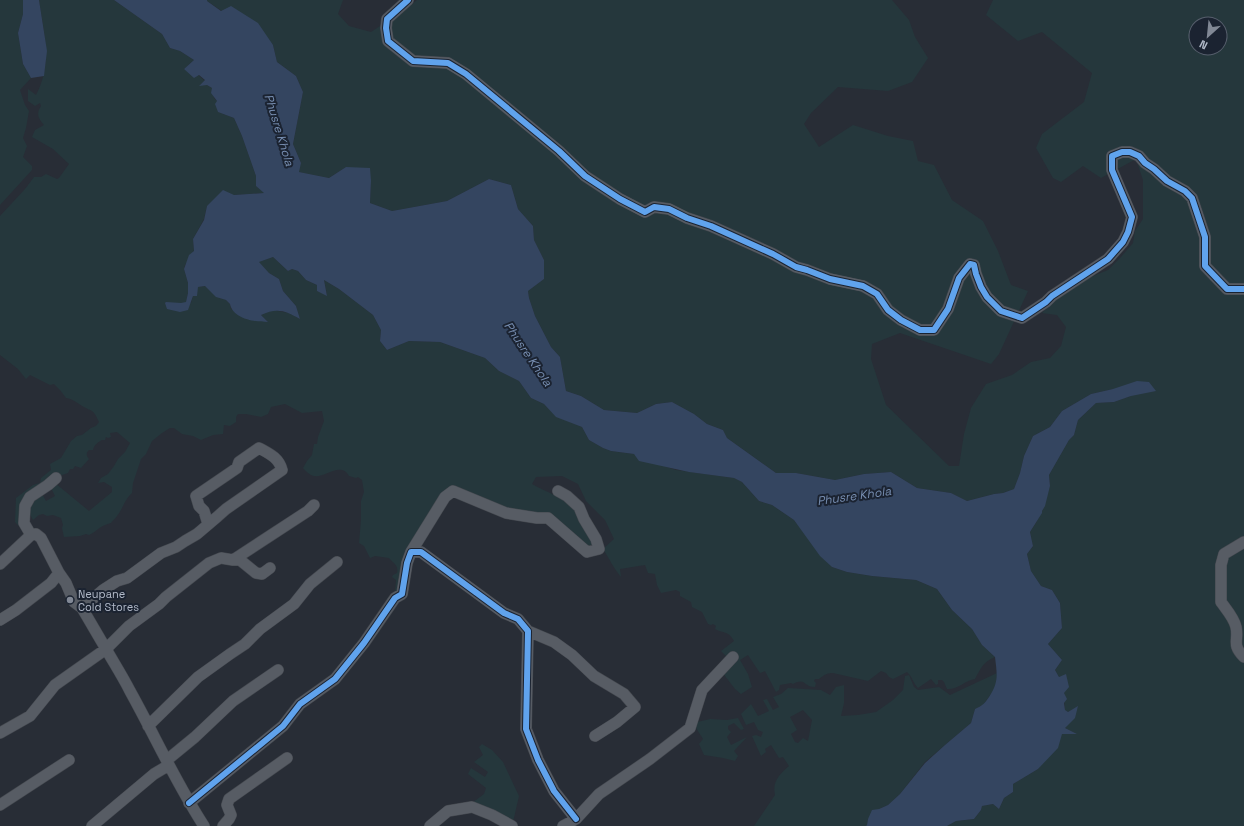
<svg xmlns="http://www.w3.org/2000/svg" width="1244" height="826" font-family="'Space Grotesk',sans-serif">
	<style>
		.green { fill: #25373c; fill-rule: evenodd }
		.water { fill: #344560 }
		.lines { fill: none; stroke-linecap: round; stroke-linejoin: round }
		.minor-casing { stroke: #44484f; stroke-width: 12 }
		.minor { stroke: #575c64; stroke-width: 11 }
		.cycleway-casing { stroke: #1b2331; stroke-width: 8 }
		.cycleway { stroke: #60a3ed; stroke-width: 6 }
		.poi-dot { fill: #818895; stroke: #1b2331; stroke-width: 1.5 }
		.labels { text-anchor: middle; stroke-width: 4; stroke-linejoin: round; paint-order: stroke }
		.poi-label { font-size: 11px; fill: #b1b9c8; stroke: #1b2331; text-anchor: start }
		.water-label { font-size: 12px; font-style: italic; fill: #778eb1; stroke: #1b2331 }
	</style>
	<rect width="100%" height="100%" fill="#282d36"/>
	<path class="green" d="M 0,0 L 23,0 L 23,14 L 18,33 L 23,64 L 31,78 L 20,90 L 25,105 L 29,111 L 26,128 L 23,138 L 27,146 L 23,157 L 32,166 L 32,170 L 0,205 Z
		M 39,0 L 114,0 L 162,34 L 170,48 L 180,51 L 194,60 L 184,69 L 198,75 L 205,81 L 200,85 L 207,85 L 212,88 L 214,98 L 217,101 L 218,112 L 234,118 L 242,136 L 256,176 L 256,186 L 265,193 L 234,195 L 207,206 L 204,219 L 193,239 L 194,251 L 185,265 L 184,269 L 188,283 L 188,293 L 186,303 L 170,303 L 167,309 L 191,303 L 193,296 L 198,287 L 205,286 L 219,298 L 226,300 L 230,304 L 231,309 L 268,322 L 261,315 L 272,310 L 289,313 L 300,319 L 296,306 L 283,291 L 279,279 L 269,273 L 258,262 L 273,257 L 288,271 L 292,269 L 298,271 L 306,280 L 317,285 L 317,291 L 327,295 L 324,280 L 339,289 L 373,315 L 381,330 L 380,341 L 387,350 L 409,341 L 440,342 L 485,358 L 499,371 L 519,381 L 531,398 L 544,404 L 556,416 L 582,427 L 589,440 L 603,448 L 611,451 L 634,454 L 661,465 L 676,470 L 734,478 L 742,482 L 759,501 L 772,505 L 794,520 L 832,567 L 847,572 L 872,576 L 916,580 L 937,589 L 952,610 L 972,629 L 982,645 L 995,657 C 983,662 981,668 975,679 C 966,680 957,690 947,689 L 944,682 L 942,680 L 938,680 L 938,684 L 936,685 L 931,679 L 918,688 C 913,683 912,676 907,672 L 893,679 L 889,677 L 886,673 L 881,671 L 868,681 L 833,673 C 827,673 824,675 819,679 L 815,679 L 814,681 L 816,683 L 815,687 C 803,687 806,677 793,684 L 791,683 L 780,685 L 779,690 L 776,692 L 765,671 L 760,673 L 748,655 L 740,660 L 748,674 L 752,687 L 741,694 L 735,689 L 722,672 L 729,657 L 726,656 L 721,651 L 734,641 C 728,630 724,634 715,629 L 716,626 L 713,624 L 711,625 L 708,624 L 702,612 L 692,607 L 691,602 L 680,596 L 680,592 L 676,590 L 661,593 L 657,585 L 655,574 L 648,573 L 645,565 L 620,569 L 621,577 C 614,569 609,558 603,549 L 614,539 L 605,520 L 586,501 L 578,484 L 562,476 L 536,477 L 532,484 C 544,491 566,499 576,509 C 581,515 591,539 593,546 L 584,547 L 566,529 L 502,510 L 453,487 L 427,520 L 398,591 L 386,602 L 388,597 L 395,592 L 396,580 L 392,577 L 393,575 L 397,573 C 399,565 393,563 389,558 L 375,556 L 370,558 L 364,546 L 359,543 L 361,520 L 361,501 L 364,492 L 362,480 L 358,477 L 356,478 L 349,476 C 341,461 325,478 314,476 C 309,475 306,471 303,468 L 307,461 L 312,455 L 314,444 L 317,444 L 318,437 L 324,421 L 322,411 L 302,413 L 285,404 L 271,407 L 268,414 L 261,417 L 246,414 L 238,414 L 236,417 L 236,422 L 230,426 L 224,425 L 223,434 L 213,435 L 201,440 L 193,436 L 182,434 L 174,428 L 170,428 L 162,433 L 152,441 L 146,454 L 141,459 L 133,483 L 132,493 C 124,500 123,509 117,516 C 115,519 113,520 111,523 C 99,526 99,530 89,535 L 86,534 L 80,536 L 64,537 L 62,528 L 63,525 L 61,518 L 53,515 L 47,516 L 43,514 L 39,515 L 33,520 L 27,509 L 41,492 L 46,501 L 55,496 L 50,486 L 55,483 L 89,511 L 112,492 L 112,487 L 104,482 L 98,483 L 101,478 L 108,474 L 114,466 L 118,459 L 125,452 L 130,443 L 117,432 L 110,433 L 111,437 L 108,438 L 106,437 L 105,440 L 102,440 C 98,442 94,445 93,450 L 89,450 C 86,453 86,455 89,459 L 81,468 L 75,466 L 73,469 L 70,469 L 68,473 L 59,476 L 25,500 L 28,536 L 15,522 L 16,498 L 33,485 L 40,483 L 41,478 L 51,470 L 50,464 L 61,458 L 71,441 L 77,436 L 82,435 L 91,428 L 96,426 L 99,422 C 97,418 95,413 92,411 C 88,408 90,411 86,408 C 79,405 74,399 66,398 L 60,390 L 54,384 L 50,385 L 30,375 L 26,379 L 18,369 L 0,355 L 0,216 L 25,189 L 34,177 L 41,177 L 46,174 L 57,179 L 59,178 L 69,164 L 53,149 L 32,137 L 35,130 L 44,125 C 38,118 36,114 41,106 L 40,103 L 35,106 L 28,101 L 28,89 L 36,95 C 53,62 44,35 39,0 Z
		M 207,0 L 343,0 L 338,14 L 349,26 L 371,32 L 410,6 L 417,0 L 892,0 L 909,20 L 915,37 L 928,58 L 912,82 L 888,91 L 838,87 L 811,113 L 804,124 L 819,147 L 853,125 L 888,136 L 913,141 L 918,161 L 934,165 L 952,200 L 983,221 L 998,251 L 1011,285 L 1028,291 L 999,354 L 991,364 L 900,333 L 872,344 L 871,359 L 886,405 L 949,466 L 959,466 L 964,434 L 971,408 L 986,384 L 1012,375 L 1031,362 L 1050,358 L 1061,346 L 1066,327 L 1057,315 L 1042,313 L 1066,287 L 1108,270 L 1121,257 L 1133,243 L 1135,231 L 1143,219 L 1143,180 L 1136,159 L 1101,178 L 1083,166 L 1061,182 L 1053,178 L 1036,148 L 1042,134 L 1084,102 L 1092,73 L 1042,32 L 1018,41 L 986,15 L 993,0 L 1244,0 L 1244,539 L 1221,554 L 1218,604 L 1233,628 L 1231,649 L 1244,661 L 1244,826 L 947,826 L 956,821 L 974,819 L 981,810 L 982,806 L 993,804 L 999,809 L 1004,798 L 1013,792 L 1013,784 L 1038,769 L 1061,734 L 1076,734 L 1065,728 L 1078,707 L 1068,712 L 1065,711 L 1064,693 L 1066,675 L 1059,677 L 1055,670 L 1062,660 L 1048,644 L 1062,628 L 1060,603 L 1052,590 L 1041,586 L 1031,571 L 1027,554 L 1033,546 L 1030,532 L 1036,523 L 1042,511 L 1050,486 L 1049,475 L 1069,440 L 1074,435 L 1078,420 L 1096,403 L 1114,402 L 1131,396 L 1113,389 L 1091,394 L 1062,411 L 1050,427 L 1033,436 L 1024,456 L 1020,473 L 1014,489 L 1003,493 L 994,494 L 967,501 L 951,493 L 917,488 L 891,472 L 864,474 L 835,480 L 796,473 L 776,473 L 727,438 L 723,430 L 707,424 L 694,414 L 672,402 L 656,404 L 637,413 L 604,410 L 581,396 L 566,391 L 560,357 L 551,347 L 535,316 L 529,298 L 528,291 L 544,279 L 544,260 L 534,240 L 533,226 L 518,209 L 511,185 L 489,179 L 447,201 L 392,211 L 370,203 L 371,181 L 346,167 L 329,178 L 298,172 L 301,163 L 293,144 L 303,92 L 296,76 L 277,62 L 273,45 L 207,1 ZM 1196,24 L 1220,24 L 1220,48 L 1196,48 Z
		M 1244,545 L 1244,647 L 1242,645 L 1242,626 L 1225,598 L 1225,581 L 1227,558 Z
		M 997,673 L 996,687 L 983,705 L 975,709 L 971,723 L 945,745 L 925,762 L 900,794 L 888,805 L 879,809 L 868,819 L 867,825 L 866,826 L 754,826 L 775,795 C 772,781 780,774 789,766 L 783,757 L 779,758 L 771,745 L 765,749 L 766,752 L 761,756 L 752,736 L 756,735 L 761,737 L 763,732 L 758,730 L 754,722 L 746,725 L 741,714 L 751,704 L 758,716 L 769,711 L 763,700 L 767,699 L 773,710 L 779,707 L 773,697 L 781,694 L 788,688 L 821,690 L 830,695 L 836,687 L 844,685 L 844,703 L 841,716 L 858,715 L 876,712 L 893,700 L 903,690 L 905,676 L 909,675 L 914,687 L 918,690 L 939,687 L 950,695 ZM 803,710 L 812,720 L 808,741 L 803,738 L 798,743 L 795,742 L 791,734 L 797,730 L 790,717 Z
		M 738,718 L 744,729 L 741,730 L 734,723 L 728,726 L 728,729 L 731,732 L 727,737 L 731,745 L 747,737 L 734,751 L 738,756 L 735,761 L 723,758 L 704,755 L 699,744 L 703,739 L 693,723 L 710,719 L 727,720 Z
		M 482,744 L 492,750 L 503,762 L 519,796 L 513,822 L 472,803 L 484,794 L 486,788 L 468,774 L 471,768 L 485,777 L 488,772 L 474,762 L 483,755 L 479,747 Z"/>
	<path class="water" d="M 23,0 L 39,0 L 47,51 L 44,76 L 31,78 L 23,64 L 18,33 L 23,14 Z
		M 114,0 L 207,0 L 207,1 L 221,11 L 231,6 L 258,23 L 273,45 L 277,62 L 296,76 L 303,92 L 293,144 L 301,163 L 299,172 L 329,178 L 346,167 L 370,168 L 371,181 L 370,203 L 392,211 L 447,201 L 489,179 L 511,185 L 518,209 L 533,226 L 534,240 L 544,260 L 544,279 L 528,291 L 529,298 L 535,316 L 551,347 L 560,357 L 566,391 L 581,396 L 604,410 L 637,413 L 656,404 L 672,402 L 694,414 L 707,424 L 723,430 L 727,438 L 776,473 L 796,473 L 835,480 L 864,474 L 891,472 L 917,488 L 951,493 L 967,501 L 994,494 L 1003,493 L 1014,489 L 1020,473 L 1024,456 L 1033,436 L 1050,427 L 1062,411 L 1091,394 L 1113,389 L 1137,381 L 1149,382 L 1156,391 L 1131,396 L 1114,402 L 1096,403 L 1078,420 L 1074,435 L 1069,440 L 1049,475 L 1050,486 L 1045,506 L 1042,511 L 1042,513 L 1030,532 L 1033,546 L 1027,554 L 1031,571 L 1041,586 L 1052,590 L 1060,603 L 1062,628 L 1048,644 L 1062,660 L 1055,670 L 1059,677 L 1066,674 L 1069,687 L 1064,693 L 1067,699 L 1064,703 L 1065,710 L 1068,712 L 1078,706 L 1075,718 L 1065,728 L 1077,734 L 1062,734 L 1058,748 L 1038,769 L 1013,784 L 1013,792 L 1004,798 L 999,809 L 993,804 L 982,806 L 981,810 L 974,819 L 956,821 L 947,826 L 866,826 L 867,825 L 868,819 L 872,810 L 879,809 L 888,805 L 900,794 L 925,763 L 945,745 L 971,723 L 975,709 C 982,706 985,703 989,697 C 999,682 997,674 995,657 L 982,645 L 972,629 L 952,610 L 937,589 L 916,580 L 872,576 L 847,572 L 832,567 L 820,556 L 794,520 L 772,505 L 759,501 L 742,482 L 734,478 L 689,472 L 639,461 L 634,454 L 611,451 L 603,448 L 589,440 L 582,427 L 556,417 L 544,404 L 531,398 L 519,381 L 499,371 L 485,358 L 440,342 L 409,341 L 387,350 L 380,341 L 381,330 L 373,315 L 339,289 L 324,280 L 327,296 L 317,291 L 317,285 L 306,280 L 298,271 L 292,269 L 288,271 L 273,257 L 259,262 L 269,273 L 279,279 L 283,291 L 296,306 L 300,319 C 286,311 277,307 261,315 L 268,322 C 255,322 233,319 230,304 L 226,300 L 216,297 L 205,286 L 198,287 L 197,296 L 193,296 L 188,310 L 180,312 L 167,309 L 165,303 L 166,302 L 181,303 L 186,302 L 188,293 L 188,283 L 184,269 L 189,255 L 194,251 L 193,239 L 204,220 L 207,206 L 223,190 L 234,195 L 264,193 L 256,186 L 256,176 L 242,136 L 234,118 L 218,112 L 215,104 L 217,101 L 211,93 L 212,88 L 207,85 L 199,86 L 205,80 L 199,75 L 194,78 L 184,69 L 194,60 L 180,51 L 170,48 L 162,34 Z"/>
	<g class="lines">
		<g class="minor-casing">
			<path id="minor" d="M 408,0 L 387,19 L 386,28 L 388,41 L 413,61 L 448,63 L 466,74 L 559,151 L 585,176 L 620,199 L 645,212 L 654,207 L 669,209 L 687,218 L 711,226 L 773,254 L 796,267 L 807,270 L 830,279 L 863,286 L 877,294 L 888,310 L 901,320 L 920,330 L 934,330 L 948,309 L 959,278 L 970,264 L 974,265 L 976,274 L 981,287 L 987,297 L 1001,311 L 1022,318 L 1046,302 L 1052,296 L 1108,259 L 1123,242 L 1128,232 L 1132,217 L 1112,170 L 1112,156 L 1122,152 L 1130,152 L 1139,156 L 1145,163 L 1154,169 L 1167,181 L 1185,191 L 1192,198 L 1205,237 L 1205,266 L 1227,289 L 1244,289
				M 31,535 L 24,523 L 25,506 L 30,497 L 48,485 L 56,478
				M 1244,542 L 1224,554 L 1221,565 L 1221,602 C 1226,609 1234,618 1236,627 C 1239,641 1231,644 1244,657
				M 411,552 L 445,497 L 453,491 L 506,513 L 537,518 L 548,518 L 587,552 L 599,549 L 596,539 L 584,519 L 579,507 L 567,496 L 558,491
				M 233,560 L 240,560 L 256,573 L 262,574 L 270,568
				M 0,564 L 31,535 L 36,534 L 41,538 L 59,573 L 66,583 L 74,602 L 82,608 L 106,649 L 129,626 L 159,604 L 166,597 L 209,563 L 221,558 L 233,560 L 308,511 L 314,505
				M 82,608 L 103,590 L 117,581 L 127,578 L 161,553 L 176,547 L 185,541 L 197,534 L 217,517 L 226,509 L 282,470 C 279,458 270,454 259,448 L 239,462 L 237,468 L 196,496 L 199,506 L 204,511 L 208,524
				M 0,620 L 16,610 L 51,583 L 59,573
				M 528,631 L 554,642 L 572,655 L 594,676 L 624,694 L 635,707 L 617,722 L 595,736
				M 148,726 L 198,677 L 230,654 L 245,644 L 260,629 L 294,604 L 310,584 L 337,562
				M 0,733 L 30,716 L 55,685 L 106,649 C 114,663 123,677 130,691 C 155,736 176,783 204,826
				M 167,760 L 195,737 L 233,701 L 278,670
				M 189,803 L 283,726 L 300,704 L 335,679 L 364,643 L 395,598 L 402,594 L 407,563 L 411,552 L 421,552 L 504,613 L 518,619 L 528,631 L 526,729 L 538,760 L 554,791 L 576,819
				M 0,805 L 69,760
				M 92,826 L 154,774 L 169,765
				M 223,826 L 229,819 L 231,815 L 227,805 L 229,799 L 287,758
				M 430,826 L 448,811 L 472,807 L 492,815 L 512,826
				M 563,826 L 576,819 L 599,794 L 650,759 L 690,728 L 702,690 L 733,657"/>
		</g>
		<use href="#minor" class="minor"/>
		<g class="cycleway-casing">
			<path id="cycleway" d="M 408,0 L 387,19 L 386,28 L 388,41 L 413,61 L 448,63 L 466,74 L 559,151 L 585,176 L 620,199 L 645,212 L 654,207 L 669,209 L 687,218 L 711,226 L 773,254 L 796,267 L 807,270 L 830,279 L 863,286 L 877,294 L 888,310 L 901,320 L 920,330 L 934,330 L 948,309 L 959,278 L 970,264 L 974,265 L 976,274 L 981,287 L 987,297 L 1001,311 L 1022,318 L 1046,302 L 1052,296 L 1108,259 L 1123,242 L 1128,232 L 1132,217 L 1112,170 L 1112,156 L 1122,152 L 1130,152 L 1139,156 L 1145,163 L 1154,169 L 1167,181 L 1185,191 L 1192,198 L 1205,237 L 1205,266 L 1227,289 L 1244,289
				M 189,803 L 283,726 L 300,704 L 335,679 L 364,643 L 395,598 L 402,594 L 407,563 L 411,552 L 421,552 L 504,613 L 518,619 L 528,631 L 526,729 L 538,760 L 554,791 L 576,819"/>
		</g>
		<use href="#cycleway" class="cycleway"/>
	</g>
	<circle class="poi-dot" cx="70" cy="600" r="4"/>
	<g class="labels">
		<g class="poi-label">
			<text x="78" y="598">Neupane<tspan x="78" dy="13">Cold Stores</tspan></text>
		</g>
		<g class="water-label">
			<text transform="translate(279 130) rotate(73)" y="4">Phusre Khola</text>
			<text transform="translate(528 354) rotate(56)" y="4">Phusre Khola</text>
			<text transform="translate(854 496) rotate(-8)" y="4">Phusre Khola</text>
		</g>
	</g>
	<g transform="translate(1208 36) rotate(207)"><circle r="19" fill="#1b2331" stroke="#575f6d"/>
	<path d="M0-3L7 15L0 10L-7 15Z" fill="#818895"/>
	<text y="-6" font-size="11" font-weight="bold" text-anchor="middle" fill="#b1b9c8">N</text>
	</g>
</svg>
